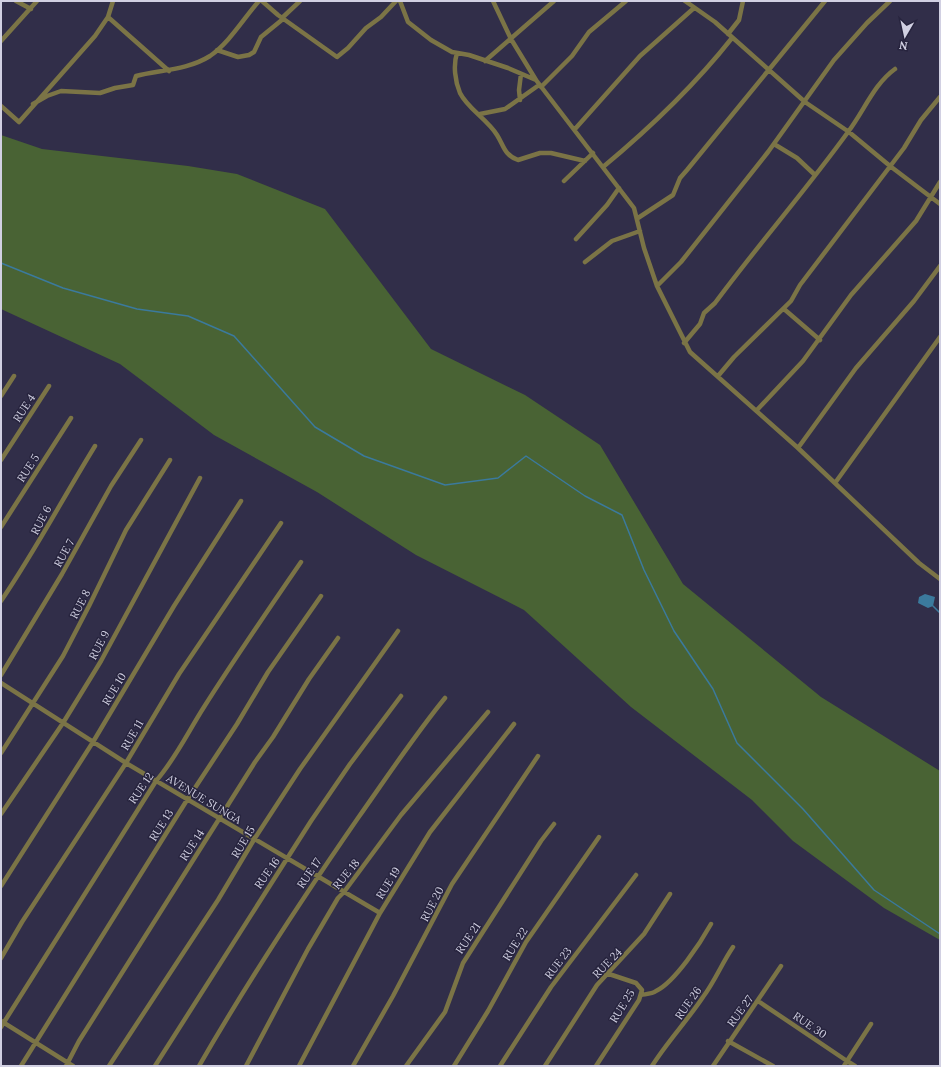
<svg xmlns="http://www.w3.org/2000/svg" width="941" height="1067" font-family="Lora,serif">
	<style>
		.green { fill: #496334 }
		.water { fill: #3b7a9d }
		.lines { fill: none; stroke-linecap: round; stroke-linejoin: round }
		.stream { stroke: #3b7a9d; stroke-width: 1.5 }
		.street { stroke: #7b7446; stroke-width: 4.5 }
		.labels { text-anchor: middle; stroke-width: 3; stroke-linejoin: round; paint-order: stroke }
		.street-label { font-size: 11px; fill: #d1d0e2; stroke: #27243e }
	</style>
	<rect width="100%" height="100%" fill="#312e49"/>
	<path class="green" d="M 1,135 L 42,149 L 188,166 L 237,174 L 325,209 L 431,349 L 525,395 L 600,445 L 683,584 L 821,697 L 940,771 L 940,940 L 884,908 L 793,841 L 752,800 L 631,707 L 524,610 L 416,555 L 317,492 L 214,435 L 120,364 L 1,309 Z"/>
	<path class="water" d="M 925,594 L 935,597 L 933,606 L 928,608 L 918,603 L 919,597 Z"/>
	<g class="lines">
		<path class="stream" d="M 1,263 L 63,288 L 137,309 L 188,316 L 234,336 L 315,427 L 364,456 L 445,485 L 498,478 L 526,456 L 585,496 L 622,515 L 644,570 L 674,631 L 713,689 L 737,743 L 803,809 L 874,890 L 940,934
			M 933,606 L 940,613"/>
		<path class="street" d="M 16,1 L 31,9
			M 262,1 L 278,15 L 337,57 L 348,48 L 366,28 L 381,17 L 396,1
			M 400,1 L 408,22 L 431,40 L 452,52 L 469,55 L 508,68 L 536,80
			M 493,1 L 511,39 L 536,80 L 634,208 L 644,248 L 657,286 L 690,352 L 798,448 L 919,563 L 940,579
			M 685,1 L 715,22 L 805,102 L 849,132 L 890,166 L 940,204
			M 108,17 L 169,71
			M 282,18 L 300,1
			M 728,34 L 739,20 L 743,1
			M 1,41 L 37,1
			M 217,50 L 238,57 L 249,55 L 254,52 L 261,37 L 283,19
			M 457,53 C 453,65 455,81 460,93 C 468,109 487,119 497,135 C 504,146 504,155 518,160 L 540,153 L 551,153 L 585,161
			M 485,61 L 554,1
			M 541,87 L 572,56 L 589,32 L 626,1
			M 520,100 L 519,90 L 521,74
			M 33,104 L 47,96 L 61,91 L 100,93 L 115,88 L 133,85 L 136,76 C 160,70 188,70 210,56 C 230,42 243,19 259,1
			M 1,106 L 19,122 L 95,36 L 108,17 L 113,1
			M 480,114 L 505,109 L 539,85
			M 575,129 L 640,56 L 694,8
			M 774,144 L 797,158 L 815,175
			M 603,167 C 650,128 694,86 732,38
			M 564,181 L 593,153
			M 638,218 L 673,195 L 680,178 L 687,170 L 825,1
			M 576,239 L 607,205 L 619,188
			M 585,262 L 612,241 L 640,231
			M 657,286 L 681,262 L 768,152 L 834,60 L 867,23 L 890,1
			M 784,309 L 820,340
			M 684,343 L 700,324 L 704,313 L 715,303 C 758,245 806,190 848,132 C 864,111 874,84 895,69
			M 718,376 L 734,357 L 791,301 L 800,285 L 904,148 L 921,120 L 940,97
			M 1,396 L 14,376
			M 757,410 L 803,361 L 851,295 L 916,221 L 940,182
			M 798,448 L 856,368 L 914,301 L 940,266
			M 1,460 L 49,386
			M 835,483 L 940,337
			M 1,527 L 71,418
			M 1,601 C 35,551 63,498 95,446
			M 1,675 L 62,574 L 111,486 L 141,440
			M 1,683 L 126,763 L 380,913
			M 1,753 L 63,656 L 89,606 L 126,530 L 170,460
			M 1,814 L 63,723 L 101,661 L 200,478
			M 1,886 L 93,742 L 174,606 L 241,501
			M 1,958 L 22,922 L 126,763 L 179,674 L 281,523
			M 641,995 C 646,994 652,994 656,991 C 675,982 701,942 711,924
			M 758,1001 L 847,1061 L 844,1066
			M 1,1021 L 73,1066
			M 1,1027 L 156,781 C 176,758 188,732 204,707 C 235,658 268,610 301,562
			M 728,1041 L 773,1066
			M 21,1066 L 187,800 L 237,724 L 268,672 L 321,596
			M 66,1066 L 79,1041 L 255,762 L 273,737 L 309,679 L 338,638
			M 109,1066 L 218,900 L 255,838 L 300,769 L 398,631
			M 155,1066 L 311,821 L 350,764 L 401,696
			M 199,1066 C 248,981 302,899 358,818 C 387,777 414,736 445,698
			M 246,1066 L 308,949 L 338,898 L 344,892 L 401,815 L 488,712
			M 299,1066 L 380,913 L 430,832 L 514,724
			M 353,1066 L 393,996 L 452,884 L 538,756
			M 406,1066 L 445,1012 L 463,963 L 541,841 L 554,824
			M 454,1066 L 488,1011 L 526,942 L 599,837
			M 500,1066 L 551,987 L 636,875
			M 545,1066 L 597,985 L 644,934 L 670,894
			M 596,1066 L 639,1000 L 642,990 L 636,983 L 606,973
			M 652,1066 C 667,1042 687,1021 703,997 C 715,981 722,963 733,947
			M 713,1066 L 781,966
			M 855,1066 L 847,1061 L 871,1024"/>
	</g>
	<g class="labels">
		<g class="street-label">
			<text transform="translate(24 408) rotate(-57)" y="4">RUE 4</text>
			<text transform="translate(28 468) rotate(-57)" y="4">RUE 5</text>
			<text transform="translate(41 520) rotate(-62)" y="4">RUE 6</text>
			<text transform="translate(64 553) rotate(-61)" y="4">RUE 7</text>
			<text transform="translate(80 604) rotate(-63)" y="4">RUE 8</text>
			<text transform="translate(99 645) rotate(-62)" y="4">RUE 9</text>
			<text transform="translate(114 689) rotate(-59)" y="4">RUE 10</text>
			<text transform="translate(132 735) rotate(-60)" y="4">RUE 11</text>
			<text transform="translate(141 788) rotate(-56)" y="4">RUE 12</text>
			<text transform="translate(204 799) rotate(31)" y="4">AVENUE SUNGA</text>
			<text transform="translate(161 825) rotate(-58)" y="4">RUE 13</text>
			<text transform="translate(243 842) rotate(-59)" y="4">RUE 15</text>
			<text transform="translate(192 845) rotate(-57)" y="4">RUE 14</text>
			<text transform="translate(267 873) rotate(-55)" y="4">RUE 16</text>
			<text transform="translate(309 873) rotate(-56)" y="4">RUE 17</text>
			<text transform="translate(346 874) rotate(-51)" y="4">RUE 18</text>
			<text transform="translate(388 883) rotate(-58)" y="4">RUE 19</text>
			<text transform="translate(432 904) rotate(-63)" y="4">RUE 20</text>
			<text transform="translate(468 938) rotate(-56)" y="4">RUE 21</text>
			<text transform="translate(515 944) rotate(-58)" y="4">RUE 22</text>
			<text transform="translate(558 963) rotate(-53)" y="4">RUE 23</text>
			<text transform="translate(607 963) rotate(-46)" y="4">RUE 24</text>
			<text transform="translate(688 1003) rotate(-55)" y="4">RUE 26</text>
			<text transform="translate(622 1006) rotate(-58)" y="4">RUE 25</text>
			<text transform="translate(740 1011) rotate(-54)" y="4">RUE 27</text>
			<text transform="translate(810 1025) rotate(34)" y="4">RUE 30</text>
		</g>
	</g>
	<rect width="941" height="1067" fill="none" stroke="#d1d0e2" stroke-width="4"/>
	<g transform="translate(905 36) rotate(189)" stroke="#27243e" stroke-width="3" paint-order="stroke">
	<path d="M0-3L7 15L0 10L-7 15Z" fill="#d1d0e2"/>
	<text y="-6" font-size="11" font-weight="bold" text-anchor="middle" fill="#d1d0e2">N</text>
	</g>
</svg>
